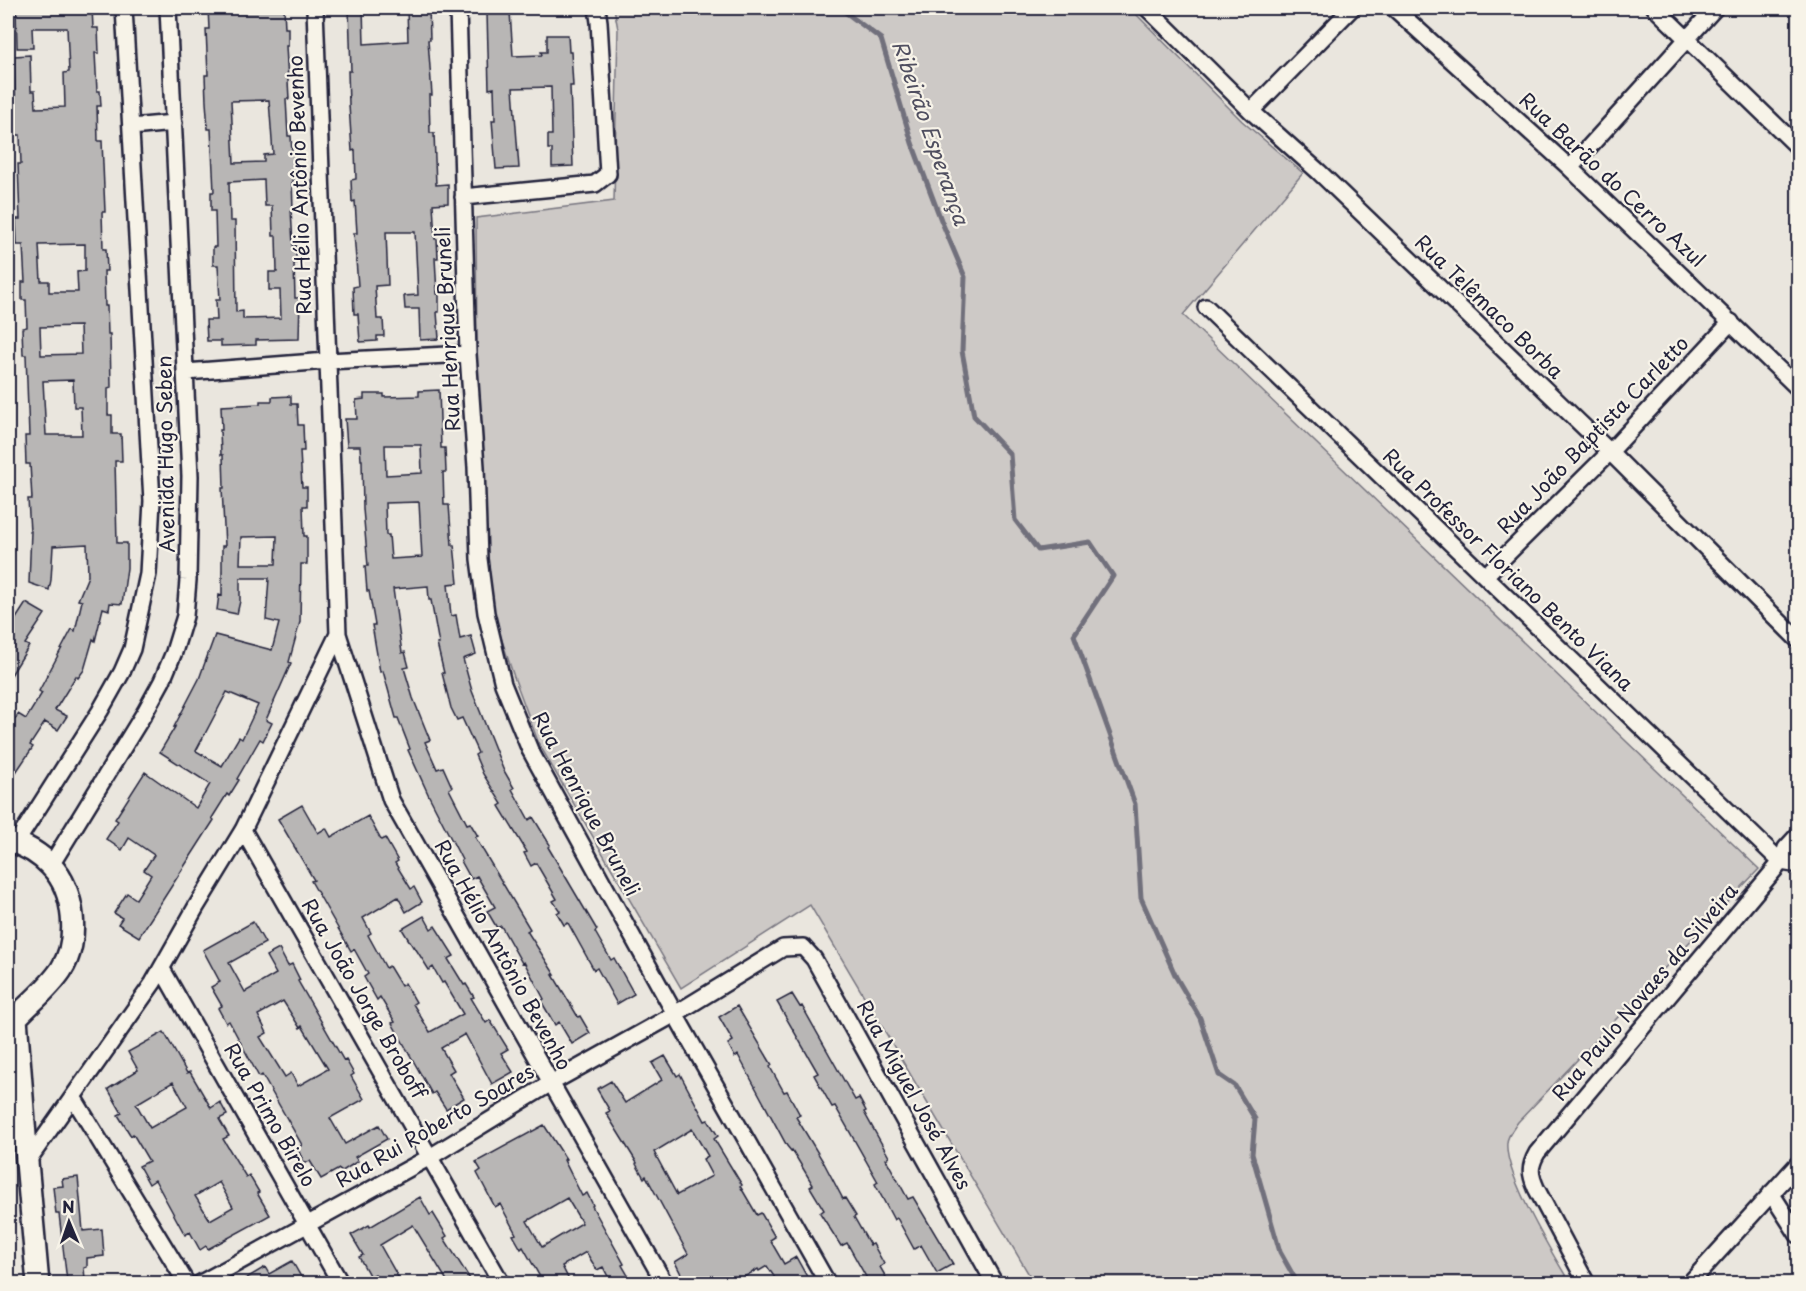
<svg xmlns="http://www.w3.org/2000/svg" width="1806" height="1291" font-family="'Playpen Sans',sans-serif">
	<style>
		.green { fill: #cdc9c6; stroke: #787680; stroke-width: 1.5 }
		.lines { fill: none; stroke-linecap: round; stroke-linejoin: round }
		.stream { stroke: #716f7b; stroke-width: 5 }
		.building { fill: #b8b6b5; stroke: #22223b; stroke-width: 1.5; fill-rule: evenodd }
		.street-casing { stroke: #22223b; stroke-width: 20 }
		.secondary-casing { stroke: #22223b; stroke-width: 26 }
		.street { stroke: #f7f3e8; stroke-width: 15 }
		.secondary { stroke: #f7f3e8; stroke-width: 21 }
		.labels { text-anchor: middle; stroke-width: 4.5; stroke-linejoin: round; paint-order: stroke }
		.street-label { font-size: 20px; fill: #22223b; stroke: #f7f3e8 }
		.water-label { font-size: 21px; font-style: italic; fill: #504f60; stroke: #f7f3e8 }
	</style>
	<rect width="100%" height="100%" fill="#eae6de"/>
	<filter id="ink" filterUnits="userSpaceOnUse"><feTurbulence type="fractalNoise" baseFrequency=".0167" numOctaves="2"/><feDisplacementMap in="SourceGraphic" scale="12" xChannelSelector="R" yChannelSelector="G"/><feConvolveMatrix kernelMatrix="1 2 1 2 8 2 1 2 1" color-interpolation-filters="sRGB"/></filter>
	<g filter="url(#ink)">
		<path class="green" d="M 614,8 L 1130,8 L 1242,121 L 1303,173 L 1183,315 L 1759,869 L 1518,1122 C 1514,1128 1507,1136 1507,1143 C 1504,1173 1553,1255 1570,1283 L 1034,1283 L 810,905 L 681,988 L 539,744 L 514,677 L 492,610 L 487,559 L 477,360 L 476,218 L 614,201 L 618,29 Z"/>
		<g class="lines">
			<path class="stream" d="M 840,8 L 881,39 L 912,143 L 941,220 L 965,277 L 962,351 L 974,416 L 1010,454 L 1015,520 L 1038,550 L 1090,542 L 1113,576 L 1074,635 L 1135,804 L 1141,898 L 1176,977 L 1200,1018 L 1219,1075 L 1235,1086 L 1255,1119 L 1252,1154 L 1280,1252 L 1298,1284"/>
		</g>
		<path class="building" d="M 61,8 L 61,10 L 92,8 L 93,28 L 98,28 L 99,53 L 95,53 L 97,91 L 100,91 L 101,106 L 97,106 L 98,141 L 102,141 L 105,212 L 102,212 L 103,249 L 106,249 L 107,271 L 104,271 L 105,306 L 107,306 L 108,334 L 110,334 L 111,387 L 108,388 L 108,415 L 112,415 L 112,434 L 121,434 L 122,461 L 115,461 L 117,543 L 127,543 L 127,568 L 122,604 L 110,603 L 109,610 L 103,608 L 95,641 L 93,639 L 84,670 L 78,678 L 76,676 L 55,710 L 67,716 L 58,730 L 45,722 L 30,745 L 33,747 L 8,784 L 8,730 L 18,714 L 26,719 L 42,693 L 39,691 L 72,629 L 75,631 L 82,601 L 78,600 L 88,576 L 87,544 L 53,546 L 51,580 L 49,590 L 29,583 L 31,531 L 30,531 L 28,499 L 32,499 L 30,464 L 26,464 L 25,436 L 29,436 L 26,355 L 23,355 L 22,328 L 27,327 L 26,300 L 22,300 L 22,282 L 25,282 L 23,245 L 17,245 L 16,219 L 20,219 L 18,164 L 21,164 L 20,135 L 16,135 L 14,56 L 30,55 L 31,91 L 35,91 L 36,108 L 65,107 L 64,73 L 69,72 L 67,28 L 32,28 L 33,48 L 17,48 L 16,9 ZM 85,244 L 85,271 L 77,272 L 78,292 L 49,292 L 49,281 L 41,281 L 39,245 ZM 80,326 L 81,354 L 41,355 L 40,327 ZM 73,380 L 74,407 L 81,407 L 82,435 L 46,435 L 43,381 Z
			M 208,8 L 284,8 L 285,28 L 288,28 L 288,46 L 286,46 L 289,99 L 286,99 L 288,136 L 291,136 L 292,154 L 296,154 L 297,180 L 292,180 L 293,209 L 291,209 L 293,245 L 296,245 L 296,263 L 294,263 L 295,298 L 300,298 L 299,339 L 256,340 L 256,345 L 221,346 L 221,341 L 207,341 L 206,320 L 217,320 L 216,300 L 220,300 L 218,265 L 213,265 L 213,247 L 216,247 L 215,211 L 211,211 L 211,192 L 214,192 L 211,129 L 208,129 L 206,102 L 205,75 L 208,75 L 206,29 L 209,29 ZM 269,100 L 273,154 L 264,155 L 264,162 L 234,163 L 231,101 ZM 264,180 L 265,206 L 272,206 L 273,236 L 276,236 L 277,272 L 269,272 L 269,290 L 280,290 L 281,318 L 243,319 L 243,311 L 236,312 L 235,221 L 230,221 L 229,182 Z
			M 349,8 L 363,8 L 364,44 L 408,41 L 407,8 L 429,8 L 430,40 L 428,40 L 432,95 L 429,95 L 430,133 L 434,133 L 436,185 L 448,184 L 448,203 L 433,204 L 435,239 L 437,239 L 438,258 L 435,258 L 437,294 L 439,294 L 439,312 L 437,312 L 439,339 L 420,340 L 419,309 L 405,309 L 404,296 L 418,295 L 415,232 L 386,232 L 388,285 L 375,286 L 377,319 L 383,319 L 384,336 L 377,336 L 377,341 L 360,342 L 358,314 L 354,314 L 353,287 L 358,286 L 354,233 L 357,233 L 355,201 L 352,202 L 351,180 L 356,179 L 355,150 L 352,151 L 349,105 L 348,71 L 351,71 Z
			M 510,12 L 513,56 L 542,55 L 541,52 L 547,52 L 547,35 L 568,35 L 569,52 L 571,52 L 573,86 L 570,86 L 573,166 L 552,167 L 552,149 L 548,149 L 548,135 L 552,135 L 551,87 L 513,88 L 519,168 L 496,169 L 492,120 L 495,120 L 494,88 L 489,89 L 487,13 Z
			M 439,390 L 441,448 L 445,448 L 446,472 L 443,472 L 444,505 L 449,505 L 452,545 L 454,545 L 458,583 L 448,584 L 451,616 L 456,615 L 460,639 L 471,636 L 476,654 L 463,659 L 472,691 L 503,769 L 514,788 L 512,789 L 529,820 L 533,817 L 550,845 L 548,847 L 597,930 L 595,932 L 611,960 L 614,958 L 634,994 L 617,1004 L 597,968 L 594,970 L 568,923 L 564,925 L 557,913 L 560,911 L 553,901 L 557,899 L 536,863 L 531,866 L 524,853 L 527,852 L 499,806 L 502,804 L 483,774 L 475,755 L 478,753 L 462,718 L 457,720 L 451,708 L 442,673 L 444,673 L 437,644 L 439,644 L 431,600 L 429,600 L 428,586 L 393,589 L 402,653 L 405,652 L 409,667 L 404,668 L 413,698 L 430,740 L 425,742 L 437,769 L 443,767 L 452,787 L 449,789 L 467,824 L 470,823 L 478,836 L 475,837 L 530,929 L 527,931 L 555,975 L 553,975 L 578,1017 L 580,1016 L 590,1033 L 572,1044 L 559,1022 L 555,1025 L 541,1001 L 544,999 L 524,962 L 522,963 L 501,926 L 497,928 L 487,911 L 495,907 L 477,876 L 471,879 L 461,861 L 462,860 L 429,796 L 408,750 L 410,749 L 398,718 L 396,718 L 383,671 L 380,672 L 372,625 L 375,625 L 369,591 L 367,591 L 365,566 L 368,566 L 363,509 L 362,460 L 361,460 L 360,446 L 347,446 L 345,419 L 357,419 L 356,400 L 364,399 L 364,394 L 384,394 L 384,397 L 419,396 L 419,391 ZM 385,445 L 421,445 L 422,473 L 386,475 ZM 419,502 L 422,557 L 391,559 L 389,535 L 386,535 L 385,503 Z
			M 291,396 L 291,404 L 297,404 L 298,425 L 303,425 L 304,451 L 300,451 L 302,487 L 307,487 L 307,506 L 303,506 L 304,536 L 307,536 L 307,564 L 301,564 L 300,622 L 289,662 L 291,663 L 266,720 L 272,723 L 263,741 L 260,739 L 237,779 L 239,780 L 229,796 L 227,794 L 212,818 L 214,820 L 139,937 L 118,924 L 122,918 L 114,913 L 127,893 L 136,899 L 151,875 L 144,870 L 154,855 L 129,838 L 122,850 L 106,839 L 118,821 L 115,819 L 145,772 L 196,808 L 210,784 L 160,752 L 175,727 L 174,727 L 199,679 L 215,635 L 272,650 L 279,623 L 266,620 L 269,578 L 240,578 L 240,601 L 237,614 L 217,610 L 219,595 L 222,596 L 222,546 L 225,546 L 222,488 L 224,488 L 223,455 L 221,455 L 220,430 L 222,430 L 221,406 L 260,404 L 260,401 L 272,401 L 272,397 ZM 277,536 L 276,564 L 240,564 L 241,537 ZM 227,692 L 258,705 L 242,739 L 239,737 L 222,766 L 196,751 Z
			M 26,603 L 45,614 L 25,644 L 29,646 L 8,680 L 8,631 Z
			M 302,805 L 318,833 L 326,828 L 331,837 L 368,816 L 381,840 L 385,838 L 398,861 L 395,863 L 411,889 L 414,887 L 422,902 L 406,912 L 398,897 L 363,918 L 371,933 L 368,935 L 386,968 L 389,966 L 401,986 L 405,983 L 416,1002 L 413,1004 L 430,1032 L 463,1014 L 444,982 L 442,983 L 433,967 L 429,970 L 414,946 L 413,947 L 402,929 L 424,916 L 431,929 L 435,926 L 454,956 L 448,959 L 464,985 L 466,984 L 474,997 L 471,998 L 486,1023 L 490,1020 L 508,1049 L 501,1053 L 513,1072 L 492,1084 L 465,1034 L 441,1048 L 454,1070 L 449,1073 L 464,1098 L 446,1109 L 435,1092 L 432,1094 L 392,1023 L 395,1022 L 380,997 L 377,1000 L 364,977 L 368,974 L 354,949 L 351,951 L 311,881 L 314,880 L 278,819 Z
			M 253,922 L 265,943 L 229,963 L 245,992 L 276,974 L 266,956 L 279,949 L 288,966 L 292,964 L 300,980 L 298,981 L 344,1061 L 346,1060 L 354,1074 L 351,1076 L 364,1099 L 330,1118 L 345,1144 L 379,1125 L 387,1139 L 355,1157 L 358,1161 L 341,1172 L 339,1169 L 321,1179 L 310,1161 L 305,1163 L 297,1148 L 302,1145 L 262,1075 L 259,1077 L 229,1021 L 226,1023 L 218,1008 L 222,1006 L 211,987 L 220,982 L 203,950 ZM 283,1001 L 300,1028 L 302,1026 L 328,1069 L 298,1086 L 291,1073 L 285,1077 L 260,1037 L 267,1033 L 258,1015 Z
			M 792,994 L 800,1007 L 802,1006 L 855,1100 L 859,1098 L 866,1111 L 864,1112 L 889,1157 L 886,1159 L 908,1199 L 913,1197 L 953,1264 L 937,1273 L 921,1245 L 914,1249 L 897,1218 L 894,1220 L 875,1184 L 878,1182 L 835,1106 L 832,1107 L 814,1075 L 818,1073 L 777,1002 Z
			M 737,1006 L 772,1065 L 770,1067 L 784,1092 L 787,1091 L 800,1115 L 796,1117 L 824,1163 L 843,1199 L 845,1198 L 856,1216 L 854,1217 L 870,1245 L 873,1244 L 884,1264 L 880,1267 L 890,1284 L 870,1284 L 847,1243 L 841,1246 L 820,1213 L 824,1210 L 810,1187 L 813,1185 L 792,1150 L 791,1151 L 787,1146 L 738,1055 L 735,1057 L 728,1044 L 733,1041 L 719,1017 Z
			M 164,1032 L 187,1073 L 190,1072 L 211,1108 L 220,1102 L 227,1115 L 219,1119 L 229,1136 L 223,1139 L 246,1177 L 249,1175 L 259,1192 L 257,1193 L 270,1215 L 208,1249 L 206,1246 L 200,1250 L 190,1232 L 185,1235 L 155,1180 L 149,1184 L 139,1166 L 149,1161 L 133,1134 L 131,1136 L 118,1115 L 122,1113 L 108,1089 L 138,1070 L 128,1052 ZM 173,1082 L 187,1107 L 150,1128 L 136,1104 ZM 219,1182 L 233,1207 L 210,1220 L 195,1196 Z
			M 665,1056 L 677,1076 L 680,1074 L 705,1121 L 708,1120 L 718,1136 L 714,1139 L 742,1185 L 740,1186 L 757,1215 L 761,1213 L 775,1237 L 770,1240 L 784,1264 L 796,1257 L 811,1284 L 779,1284 L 767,1266 L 759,1271 L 758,1269 L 732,1284 L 686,1284 L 675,1262 L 688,1254 L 646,1176 L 644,1178 L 636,1164 L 637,1163 L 606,1113 L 610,1111 L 597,1089 L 611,1081 L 625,1103 L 662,1080 L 652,1063 ZM 692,1129 L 708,1156 L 703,1159 L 712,1176 L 677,1195 L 654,1152 Z
			M 544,1125 L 566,1159 L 564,1160 L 582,1196 L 587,1193 L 593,1205 L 592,1206 L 624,1264 L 622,1265 L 630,1279 L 622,1284 L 612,1284 L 603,1267 L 597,1270 L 586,1252 L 562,1266 L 571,1284 L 544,1284 L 523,1247 L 521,1249 L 513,1235 L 516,1234 L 500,1204 L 495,1207 L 477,1173 L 481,1170 L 476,1162 ZM 567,1198 L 582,1223 L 542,1247 L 527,1221 Z
			M 78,1177 L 83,1231 L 102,1229 L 104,1256 L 87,1258 L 87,1267 L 84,1268 L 85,1279 L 67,1281 L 59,1214 L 56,1214 L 53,1187 L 63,1186 L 62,1179 Z
			M 420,1197 L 430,1215 L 433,1213 L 447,1236 L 444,1238 L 470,1279 L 462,1284 L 449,1284 L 413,1225 L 380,1245 L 402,1284 L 380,1284 L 375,1274 L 370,1277 L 359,1257 L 363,1255 L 351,1235 L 369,1225 L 370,1227 Z
			M 292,1261 L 305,1284 L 237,1284 L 265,1267 L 269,1274 Z"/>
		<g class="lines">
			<g class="street-casing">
				<path id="street" d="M 458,8 L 468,354 L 476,467 L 479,559 L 486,613 L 503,684 L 530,750 L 675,1014 L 828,1284
					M 1147,8 L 1251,111 L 1319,172 L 1610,452 L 1798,640
					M 1394,8 L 1570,168 L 1798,388
					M 1655,8 L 1798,147
					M 1251,111 L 1352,8
					M 131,127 L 174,123
					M 1570,168 L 1715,8
					M 463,197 L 595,184 L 608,174 L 599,22 L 597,8
					M 1206,307 L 1781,862
					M 186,372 L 327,361 L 468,354
					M 1485,576 L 1610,452 L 1731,322
					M 338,634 L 391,800 L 665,1284
					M 243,830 L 502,1284
					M 16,843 L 100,711 L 122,672 L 132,649 L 148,574 L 152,501 L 124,8
					M 1781,862 L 1793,864 L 1798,862
					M 51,865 L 145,712 L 162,681 L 174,652 L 185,616 L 188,580 L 190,476 L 168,8
					M 162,969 L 341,1284
					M 73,1097 L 187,1284
					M 27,1162 L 153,983 L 196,907 L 243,830 L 338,634 L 315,8
					M 1771,1193 L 1798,1235
					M 199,1284 L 430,1157 L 551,1083 L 675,1014 L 783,948 L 803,947 L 814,959 L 995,1284
					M 1587,1284 L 1536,1188 C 1530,1174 1529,1167 1537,1153 L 1781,862 L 1786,848 L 1798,835
					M 1689,1284 L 1798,1164"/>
			</g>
			<g class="secondary-casing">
				<path id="secondary" d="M 8,840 C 24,845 39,853 51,866 C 75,890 80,942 61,970 C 49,988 31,1002 16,1018 L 27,1162 L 38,1284"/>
			</g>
			<use href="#street" class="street"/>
			<use href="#secondary" class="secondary"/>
		</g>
	</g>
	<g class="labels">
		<g class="street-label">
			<text transform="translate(1612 180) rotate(43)" y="7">Rua Barão do Cerro Azul</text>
			<text transform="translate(300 185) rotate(-92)" y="7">Rua Hélio Antônio Bevenho</text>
			<text transform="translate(1489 307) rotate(44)" y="7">Rua Telêmaco Borba</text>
			<text transform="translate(448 329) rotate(-93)" y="7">Rua Henrique Bruneli</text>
			<text transform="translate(1593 435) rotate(-46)" y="7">Rua João Baptista Carletto</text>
			<text transform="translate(166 454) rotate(-91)" y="7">Avenida Hugo Seben</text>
			<text transform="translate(1508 570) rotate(44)" y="7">Rua Professor Floriano Bento Viana</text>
			<text transform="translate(586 804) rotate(62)" y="7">Rua Henrique Bruneli</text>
			<text transform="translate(503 955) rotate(61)" y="7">Rua Hélio Antônio Bevenho</text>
			<text transform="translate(1645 992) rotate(-50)" y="7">Rua Paulo Novaes da Silveira</text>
			<text transform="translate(364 999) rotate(60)" y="7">Rua João Jorge Broboff</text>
			<text transform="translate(914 1095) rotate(61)" y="7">Rua Miguel José Alves</text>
			<text transform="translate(270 1115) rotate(60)" y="7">Rua Primo Birelo</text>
			<text transform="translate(435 1126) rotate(-30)" y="7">Rua Rui Roberto Soares</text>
		</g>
		<g class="water-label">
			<text transform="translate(930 133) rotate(71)" y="7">Ribeirão Esperança</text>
		</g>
	</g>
	<rect width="1806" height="1291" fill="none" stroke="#f7f3e8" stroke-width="30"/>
	<rect x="15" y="15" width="1776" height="1261" fill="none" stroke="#22223b" stroke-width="2" filter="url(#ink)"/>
	<g transform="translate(69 1222) rotate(358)" stroke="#f7f3e8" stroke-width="4.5" paint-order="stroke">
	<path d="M0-4.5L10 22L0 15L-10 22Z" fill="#22223b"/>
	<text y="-9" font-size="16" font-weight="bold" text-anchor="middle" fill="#22223b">N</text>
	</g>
</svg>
